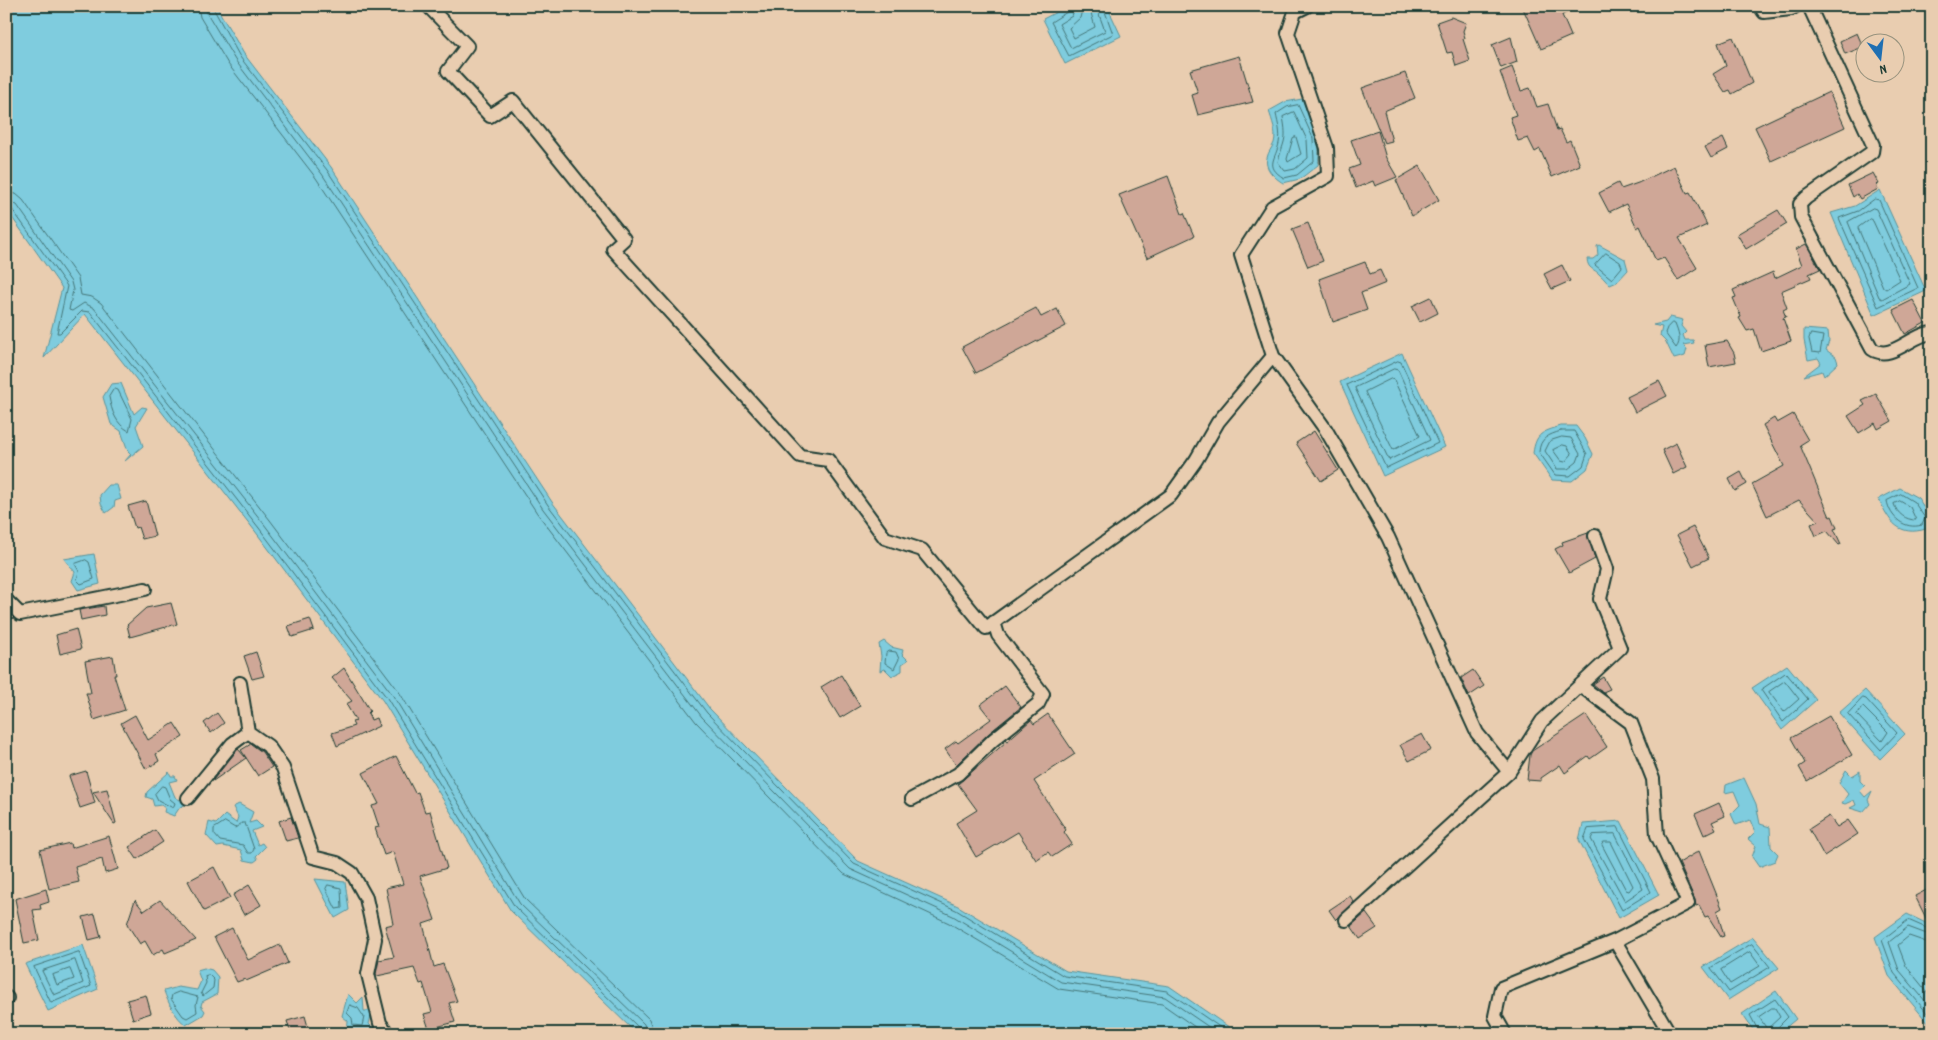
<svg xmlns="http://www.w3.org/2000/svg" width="1938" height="1040" font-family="Dekko,sans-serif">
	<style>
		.water { fill: #7fccde; stroke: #59939a }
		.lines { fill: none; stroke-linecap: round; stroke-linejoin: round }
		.shore { stroke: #457678; stroke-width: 1 }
		.building { fill: #cfa797; stroke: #1f3d34 }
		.street-casing { stroke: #1f3d34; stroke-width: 16 }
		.street { stroke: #e9cdb0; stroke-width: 12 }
	</style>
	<rect width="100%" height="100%" fill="#e9cdb0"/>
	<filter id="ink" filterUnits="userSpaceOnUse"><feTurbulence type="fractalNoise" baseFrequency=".02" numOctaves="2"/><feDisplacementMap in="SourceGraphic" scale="10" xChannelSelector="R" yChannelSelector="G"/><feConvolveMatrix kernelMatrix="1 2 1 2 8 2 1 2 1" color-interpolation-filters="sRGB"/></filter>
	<g filter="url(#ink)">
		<path class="water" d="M 6,6 L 216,6 L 244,54 L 331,167 L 552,502 L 710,709 L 858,861 L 958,906 L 1066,971 L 1169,986 L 1239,1034 L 637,1034 L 511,911 L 383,701 L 255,531 L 85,314 L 44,358 L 62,288 L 6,209 Z
			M 1068,6 L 1107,6 L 1121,36 L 1065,64 L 1043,19 Z
			M 1302,99 C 1311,121 1322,140 1318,165 L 1300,179 L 1283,183 C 1275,178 1264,169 1267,158 C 1268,152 1272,148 1274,143 C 1277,132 1272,121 1269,111 L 1285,102 Z
			M 1880,190 L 1926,291 L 1874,315 L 1831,213 L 1855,206 Z
			M 1599,245 L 1625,259 L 1628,270 L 1617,282 L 1610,285 C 1606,282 1604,278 1600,275 C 1594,268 1588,270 1587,259 L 1593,259 L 1598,255 L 1597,246 Z
			M 1670,317 L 1683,320 L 1681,326 L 1686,332 L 1683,335 L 1685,340 L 1693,340 L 1694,343 L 1683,345 L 1687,349 L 1685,356 L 1674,359 L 1666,342 L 1660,336 L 1662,327 L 1653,325 L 1666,322 Z
			M 1804,329 L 1828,331 L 1829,341 L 1826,350 L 1836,357 L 1838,363 L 1824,376 L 1822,371 L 1804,376 L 1821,363 L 1818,358 L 1808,360 L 1804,340 Z
			M 1402,353 L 1445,447 L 1383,476 L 1340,382 Z
			M 121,383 L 134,414 L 142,407 L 147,408 L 136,426 L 143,446 L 125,461 L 131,454 L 128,451 L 121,431 L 111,424 L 103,397 L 111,384 Z
			M 1561,426 L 1576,426 L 1585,438 L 1593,454 L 1587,469 L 1572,481 L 1552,480 L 1533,453 C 1536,433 1542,432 1561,426 Z
			M 109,485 L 117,485 L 121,499 L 115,501 L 114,507 L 106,513 L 101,504 L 100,495 Z
			M 1900,488 L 1918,498 L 1931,518 L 1926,529 C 1899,537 1889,522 1879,499 Z
			M 94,554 L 100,584 L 78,590 L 72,581 L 75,572 L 64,559 Z
			M 884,641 L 891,647 L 903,650 L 902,654 L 908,660 L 902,664 L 902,671 L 892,676 L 885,669 L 880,671 L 881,656 L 879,644 Z
			M 1787,665 L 1816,700 L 1782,730 L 1752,688 Z
			M 1865,690 L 1905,734 L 1880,759 L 1839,713 Z
			M 1846,770 L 1852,776 L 1860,771 L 1860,781 L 1865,786 L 1860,791 L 1865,797 L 1872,791 L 1868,800 L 1870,804 L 1863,812 L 1850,808 L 1856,805 L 1854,800 L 1845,804 L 1842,803 L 1848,794 L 1839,783 Z
			M 169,772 L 171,776 L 175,776 L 177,780 L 169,782 L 175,797 L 180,800 L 186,792 L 190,803 L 180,807 L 174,816 L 164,812 L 165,808 L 161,805 L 154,806 L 152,799 L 146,797 L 147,792 Z
			M 1744,778 L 1756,804 L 1760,824 L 1770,827 L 1771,847 L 1778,854 L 1775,861 L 1759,867 L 1752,857 L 1756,846 L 1748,839 L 1755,832 L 1750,820 L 1736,825 L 1731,814 L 1740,805 L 1734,791 L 1725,793 L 1726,785 Z
			M 239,804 L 253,812 L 249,823 L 256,821 L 262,827 L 252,831 L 258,845 L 262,843 L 265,847 L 256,856 L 258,859 L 254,862 L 244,860 L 241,850 L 223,846 L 217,847 L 206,835 L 209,822 L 216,824 L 225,815 L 236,823 L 238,817 L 233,807 Z
			M 1621,821 L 1659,895 L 1619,918 L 1579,840 L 1583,824 Z
			M 315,879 L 345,882 L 349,910 L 335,918 Z
			M 1907,914 L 1932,926 L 1932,1024 L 1929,1024 L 1889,976 L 1875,937 Z
			M 1753,937 L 1779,968 L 1728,1000 L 1703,967 Z
			M 83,945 L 98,989 L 48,1011 L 25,964 Z
			M 204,968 L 212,970 L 218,977 L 217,994 L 202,1002 L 201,1006 L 205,1011 L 203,1015 L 186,1025 C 176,1018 168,1003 164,991 L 178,987 L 197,990 L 201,981 L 197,970 Z
			M 1776,991 L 1796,1019 L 1778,1034 L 1756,1034 L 1742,1014 Z
			M 348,994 L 357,1003 L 363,997 L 364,1011 L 372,1011 L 369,1024 L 378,1033 L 363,1034 L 359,1031 L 347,1034 L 348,1021 L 342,1016 Z"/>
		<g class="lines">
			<path class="shore" d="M 198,6 L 200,17 L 228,64 L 316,178 L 537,513 L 696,722 L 844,874 L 949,923 L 1059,989 L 1162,1004 L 1205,1034
				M 205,6 L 207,13 L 235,60 L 322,174 L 543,509 L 702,717 L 850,869 L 953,916 L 1061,982 L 1165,997 L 1219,1034
				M 212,6 L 240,57 L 327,170 L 548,505 L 707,713 L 854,864 L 956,910 L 1064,976 L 1167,991 L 1230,1034
				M 1069,6 L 1067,12 L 1051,22 L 1069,56 L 1113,34 L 1103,6
				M 1075,6 L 1072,16 L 1059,24 L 1071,48 L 1105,31 L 1096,6
				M 1083,6 L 1080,18 L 1069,28 L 1074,38 L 1095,27 L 1089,6
				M 1298,105 L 1313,138 L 1314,161 L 1297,175 L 1284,178 C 1264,166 1276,159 1279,143 C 1281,133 1278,124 1276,114 L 1287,107 Z
				M 1294,112 L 1307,140 L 1308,158 L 1295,169 L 1285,171 L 1278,162 C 1283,141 1288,142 1283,117 Z
				M 1296,137 L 1301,154 L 1288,162 L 1287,159 L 1293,138 Z
				M 6,193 L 16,194 L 23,200 L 78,278 L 81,295 L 92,297 L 101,303 L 270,520 L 398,690 L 525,899 L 649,1019 L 654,1034
				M 1875,199 L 1879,200 L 1918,288 L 1878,307 L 1839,218 L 1858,211 Z
				M 6,200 L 17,205 L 71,282 L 73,290 L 69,310 L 72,311 L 84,303 L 94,308 L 264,524 L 392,694 L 520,904 L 644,1024 L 647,1034
				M 6,206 L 12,209 L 67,286 L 57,333 L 60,333 L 82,311 L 90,312 L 259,528 L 387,698 L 515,907 L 639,1028 L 641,1034
				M 1873,208 L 1876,209 L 1910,284 L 1882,299 L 1879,297 L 1848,222 Z
				M 1870,219 L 1873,221 L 1900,280 L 1886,289 L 1883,287 L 1858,228 Z
				M 1606,253 L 1620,262 L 1622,267 L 1612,279 L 1595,265 Z
				M 1672,323 L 1675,324 C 1678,332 1682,341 1676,348 L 1665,333 L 1667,328 Z
				M 1811,334 L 1823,336 L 1820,353 L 1812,352 L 1809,339 Z
				M 1398,361 L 1401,362 L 1438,443 L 1386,468 L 1347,385 Z
				M 1394,369 L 1398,370 L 1430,440 L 1389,460 L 1355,388 Z
				M 1391,379 L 1394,380 L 1420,436 L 1393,450 L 1365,392 Z
				M 114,389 L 118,390 L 132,419 L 129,431 C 116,424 112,412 109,397 Z
				M 1561,431 L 1574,431 L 1587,454 L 1583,466 L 1570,476 L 1555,475 L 1539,452 C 1540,438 1548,435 1561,431 Z
				M 1562,437 L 1571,438 L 1580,454 L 1577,462 L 1568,469 L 1557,469 L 1545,451 L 1550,441 Z
				M 1563,445 L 1567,446 L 1572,454 L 1565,462 L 1561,461 L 1553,450 Z
				M 1901,494 L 1914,502 L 1925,518 L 1922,525 C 1905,530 1890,518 1887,501 Z
				M 1900,501 L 1910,507 L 1916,520 C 1906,520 1897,514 1894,504 Z
				M 86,560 L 89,562 L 94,579 L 81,584 L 77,580 L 79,571 L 75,564 Z
				M 889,651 L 896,652 L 899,659 L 894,669 L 885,663 L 886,653 Z
				M 1786,673 L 1808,699 L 1783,722 L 1761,690 Z
				M 1785,681 L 1799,699 L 1784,712 L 1769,692 Z
				M 1863,698 L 1866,699 L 1897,733 L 1881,750 L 1848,714 Z
				M 1863,707 L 1888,732 L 1882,741 L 1857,715 Z
				M 162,786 L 165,787 L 170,799 L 175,803 L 173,808 L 158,800 L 155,794 Z
				M 225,822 L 235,828 L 242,823 L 245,823 L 254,849 L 252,853 L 248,853 L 243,845 L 220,841 L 214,834 L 214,829 Z
				M 1618,827 L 1651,892 L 1622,910 L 1584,839 L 1588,829 Z
				M 1615,834 L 1643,889 L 1625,901 L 1591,839 L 1593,835 Z
				M 1604,842 L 1611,842 L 1633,886 L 1629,891 L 1626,890 L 1602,845 Z
				M 328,885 L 341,888 L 342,908 L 336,909 L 326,889 Z
				M 1931,930 L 1908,920 L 1882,940 L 1894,973 L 1932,1019
				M 1932,936 L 1908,927 L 1889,942 L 1899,970 L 1932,1009
				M 1752,944 L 1770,967 L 1729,992 L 1711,968 Z
				M 1932,944 L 1909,936 L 1898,945 L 1906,966 L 1932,998
				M 79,952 L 91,986 L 51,1003 L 34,967 Z
				M 1750,952 L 1760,966 L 1730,984 L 1721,970 Z
				M 75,960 L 83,983 L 54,995 L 42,971 Z
				M 70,969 L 74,979 L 57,985 L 53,975 Z
				M 209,975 L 214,980 L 213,988 L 203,996 L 201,993 L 206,983 L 205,976 Z
				M 179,992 L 198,997 L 196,1005 L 197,1012 L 187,1018 L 183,1016 L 171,999 L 172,995 Z
				M 350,1005 L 358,1008 L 364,1017 L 362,1026 L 353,1025 L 352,1018 L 347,1013 Z
				M 1772,1008 L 1775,1008 L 1780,1017 L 1767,1029 L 1759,1017 Z
				M 1760,1034 L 1750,1015 L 1775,999 L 1788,1017 L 1776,1029 L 1775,1034"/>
		</g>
		<path class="building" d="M 1522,6 L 1581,6 L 1562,15 L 1571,36 L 1541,49 Z
			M 1451,17 L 1466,23 L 1463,31 L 1465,38 L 1463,39 L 1470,61 L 1456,66 L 1452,52 L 1447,53 L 1437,22 Z
			M 1857,33 L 1863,47 L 1845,54 L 1840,41 Z
			M 1511,37 L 1517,62 L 1501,68 L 1492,45 Z
			M 1733,37 L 1752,83 L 1732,94 L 1730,90 L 1725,92 L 1713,74 L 1726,66 L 1718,43 Z
			M 1239,56 L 1253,102 L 1198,115 L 1192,95 L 1198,93 L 1190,70 Z
			M 1512,67 L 1521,91 L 1530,88 L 1537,107 L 1548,104 L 1557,130 L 1560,129 L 1566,142 L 1570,140 L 1580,165 L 1552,177 L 1540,149 L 1535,152 L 1528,138 L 1518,141 L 1510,117 L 1516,115 L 1500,72 Z
			M 1405,73 L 1415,98 L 1384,111 L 1392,141 L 1384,143 L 1362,88 Z
			M 1829,92 L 1845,127 L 1771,161 L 1755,127 Z
			M 1378,131 L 1386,158 L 1397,177 L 1375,186 L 1373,181 L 1356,188 L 1349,169 L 1360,165 L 1351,140 Z
			M 1723,138 L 1728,149 L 1711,158 L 1705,147 Z
			M 1420,166 L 1439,200 L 1412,216 L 1396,180 Z
			M 1674,166 L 1687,193 L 1690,192 L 1707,225 L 1679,238 L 1697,268 L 1678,280 L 1664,258 L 1656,261 L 1640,226 L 1637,228 L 1626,204 L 1609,212 L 1599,193 L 1618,183 L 1621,189 L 1638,183 Z
			M 1873,173 L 1879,184 L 1876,185 L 1878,189 L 1860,199 L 1857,194 L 1853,197 L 1848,185 Z
			M 1168,176 L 1182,214 L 1184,213 L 1194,236 L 1147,258 L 1119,195 Z
			M 1778,210 L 1787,224 L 1746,249 L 1737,234 Z
			M 1308,223 L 1323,261 L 1308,267 L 1292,229 Z
			M 1806,244 L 1820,269 L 1809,274 L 1811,278 L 1781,291 L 1787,308 L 1783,310 L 1786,317 L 1783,318 L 1791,341 L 1761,351 L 1754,329 L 1747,331 L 1739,318 L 1741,317 L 1733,298 L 1736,297 L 1733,290 L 1773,272 L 1775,278 L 1802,265 L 1796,249 Z
			M 1365,262 L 1370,274 L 1380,270 L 1386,283 L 1361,293 L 1367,310 L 1333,322 L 1319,279 Z
			M 1562,265 L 1570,281 L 1552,289 L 1544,274 Z
			M 1431,297 L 1438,313 L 1420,322 L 1412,306 Z
			M 1913,300 L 1925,323 L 1905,334 L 1893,310 Z
			M 1036,308 L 1041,317 L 1057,309 L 1066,326 L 976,373 L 962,347 Z
			M 1727,341 L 1734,353 L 1736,362 L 1709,367 L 1705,345 Z
			M 1659,381 L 1667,396 L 1635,412 L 1627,397 Z
			M 1876,394 L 1892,421 L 1878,429 L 1875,423 L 1859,433 L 1848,416 L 1865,405 L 1862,401 Z
			M 1793,414 L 1808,440 L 1800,445 L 1830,517 L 1832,516 L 1837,528 L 1834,529 L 1841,544 L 1839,545 L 1827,531 L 1816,536 L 1811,524 L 1818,521 L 1799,500 L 1767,516 L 1752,484 L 1784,466 L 1763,425 L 1774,418 L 1777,423 Z
			M 1314,431 L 1338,470 L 1321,481 L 1296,443 Z
			M 1676,443 L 1687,467 L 1673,474 L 1662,450 Z
			M 1741,472 L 1747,484 L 1735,491 L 1729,479 Z
			M 146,501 L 155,536 L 142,539 L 138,527 L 135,528 L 128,506 Z
			M 1693,527 L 1709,558 L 1693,566 L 1677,535 Z
			M 1588,533 L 1595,559 L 1569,573 L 1555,549 L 1563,545 L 1562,542 Z
			M 171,603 L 177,624 L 130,637 L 127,625 L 146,608 Z
			M 104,606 L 105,615 L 81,620 L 79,610 Z
			M 310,619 L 314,630 L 292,637 L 288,626 Z
			M 76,629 L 81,649 L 60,654 L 56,635 Z
			M 256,652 L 264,676 L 252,679 L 244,656 Z
			M 113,656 L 116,675 L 114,675 L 125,710 L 94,720 L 86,693 L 91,693 L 85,661 Z
			M 344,668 L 370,711 L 368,713 L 371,720 L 376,718 L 379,726 L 337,746 L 332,733 L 354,726 L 352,722 L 356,721 L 346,704 L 352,701 L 332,678 Z
			M 1473,670 L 1484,686 L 1469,696 L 1461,678 Z
			M 841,675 L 860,706 L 840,718 L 821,687 Z
			M 1603,677 L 1610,689 L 1603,692 L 1593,684 Z
			M 1005,686 L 1021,707 L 988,734 L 956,765 L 945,749 L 956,741 L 958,743 L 991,719 L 980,705 Z
			M 217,713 L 224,723 L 211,733 L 204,723 Z
			M 1048,714 L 1075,754 L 1034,781 L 1066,830 L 1064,832 L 1072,844 L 1052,857 L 1048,852 L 1036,860 L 1018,832 L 976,857 L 956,823 L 977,810 L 958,784 L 1031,720 L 1034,724 Z
			M 135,715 L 148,740 L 174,723 L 183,737 L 156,754 L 159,761 L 146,769 L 121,723 Z
			M 1586,715 L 1607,747 L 1590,759 L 1588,756 L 1565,773 L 1560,765 L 1541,778 L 1541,781 L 1527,780 L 1530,755 L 1532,751 Z
			M 1829,716 L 1852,755 L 1807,781 L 1799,767 L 1805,763 L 1791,738 Z
			M 1422,734 L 1431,750 L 1409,761 L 1400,745 Z
			M 251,744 L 262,752 L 272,767 L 258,776 L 241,750 Z
			M 238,749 L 246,758 L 213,781 L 213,780 Z
			M 396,756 L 415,793 L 418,792 L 425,812 L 430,811 L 447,868 L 420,876 L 435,920 L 423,924 L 434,967 L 443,964 L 457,1001 L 449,1003 L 455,1022 L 429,1029 L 424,1014 L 432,1012 L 423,983 L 420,984 L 414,968 L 377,976 L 376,974 L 379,960 L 394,957 L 385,926 L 393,924 L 386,888 L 403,884 L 393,852 L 384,855 L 375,828 L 379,827 L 372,806 L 379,804 L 363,773 Z
			M 86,771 L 95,803 L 80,808 L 69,776 Z
			M 107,789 L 116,823 L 114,824 L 93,792 Z
			M 1719,803 L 1725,816 L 1712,822 L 1716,829 L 1704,835 L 1695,814 Z
			M 1829,816 L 1837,827 L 1848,820 L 1858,834 L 1824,856 L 1809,829 Z
			M 291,817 L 298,838 L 286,841 L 279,821 Z
			M 155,830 L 163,842 L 137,859 L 129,847 Z
			M 109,836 L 118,869 L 105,873 L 102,859 L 75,867 L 79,882 L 49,889 L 40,850 L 70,843 L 71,848 Z
			M 1699,851 L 1722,908 L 1717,911 L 1724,936 L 1721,937 L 1708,916 L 1705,917 L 1699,905 L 1696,906 L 1695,900 L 1679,863 Z
			M 214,867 L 230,898 L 204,911 L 188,881 Z
			M 249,885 L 261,905 L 244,915 L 233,895 Z
			M 1932,887 L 1932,930 L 1915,896 Z
			M 46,889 L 49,902 L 40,905 L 41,909 L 33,910 L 39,940 L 24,943 L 15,899 Z
			M 1350,896 L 1354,902 L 1336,920 L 1329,910 Z
			M 135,900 L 144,911 L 160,900 L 196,940 L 165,953 L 163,949 L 153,955 L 145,941 L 140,944 L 127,924 Z
			M 1366,913 L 1377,928 L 1360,939 L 1351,926 Z
			M 95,914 L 101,937 L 89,940 L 83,917 Z
			M 232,928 L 248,960 L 280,945 L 288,963 L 246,981 L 245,979 L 237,982 L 214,937 Z
			M 146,995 L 151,1013 L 133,1019 L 127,1000 Z
			M 305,1016 L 310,1034 L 291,1034 L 287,1021 Z"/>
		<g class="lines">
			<g class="street-casing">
				<path id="street" d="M 428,6 L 467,46 L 448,71 L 490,116 L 513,101 L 624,239 L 613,249 L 800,456 L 828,460 L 885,538 L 922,550 L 986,628 L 1171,495 L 1196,460 L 1218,422 L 1273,356 L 1241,255 L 1272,207 L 1328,176 L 1327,148 L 1288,33 L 1295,12 L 1307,6
					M 1760,6 L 1764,12 L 1791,9 L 1796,6
					M 1809,6 L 1873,145 L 1872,152 L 1806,198 L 1800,204 L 1801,217 L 1872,349 C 1891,362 1912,334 1932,333
					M 1273,356 L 1326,430 L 1388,537 L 1477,733 L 1509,772 L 1542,721 L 1620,648 L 1600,599 L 1607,569 L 1595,536
					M 6,600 L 20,614 L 145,589
					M 240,683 L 248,732 L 268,746 L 283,768 L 313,857 L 337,863 L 352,873 L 366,898 L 375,939 L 368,974 L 380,1023 L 388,1034
					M 1581,686 L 1631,723 L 1653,779 L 1657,835 L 1688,903 L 1615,941
					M 188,798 L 232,744 L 248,732
					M 912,799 L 958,774 L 993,740 L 1038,704 L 1043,694 L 998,635 L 994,622
					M 1346,920 L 1509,772
					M 6,997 L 7,998
					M 1505,1034 L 1495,1016 L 1501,988 L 1615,941 L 1670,1034"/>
			</g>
			<use href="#street" class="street"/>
		</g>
	</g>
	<rect width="1938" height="1040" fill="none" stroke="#e9cdb0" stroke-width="25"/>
	<rect x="12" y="12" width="1913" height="1015" fill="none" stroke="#1f3d34" stroke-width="2" filter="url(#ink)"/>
	<g transform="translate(1880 58) rotate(165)"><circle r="24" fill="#e9cdb0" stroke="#98937e"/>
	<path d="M0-4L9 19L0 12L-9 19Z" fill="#1f6fb2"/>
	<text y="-8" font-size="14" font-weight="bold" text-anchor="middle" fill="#1f3d34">N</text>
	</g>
</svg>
